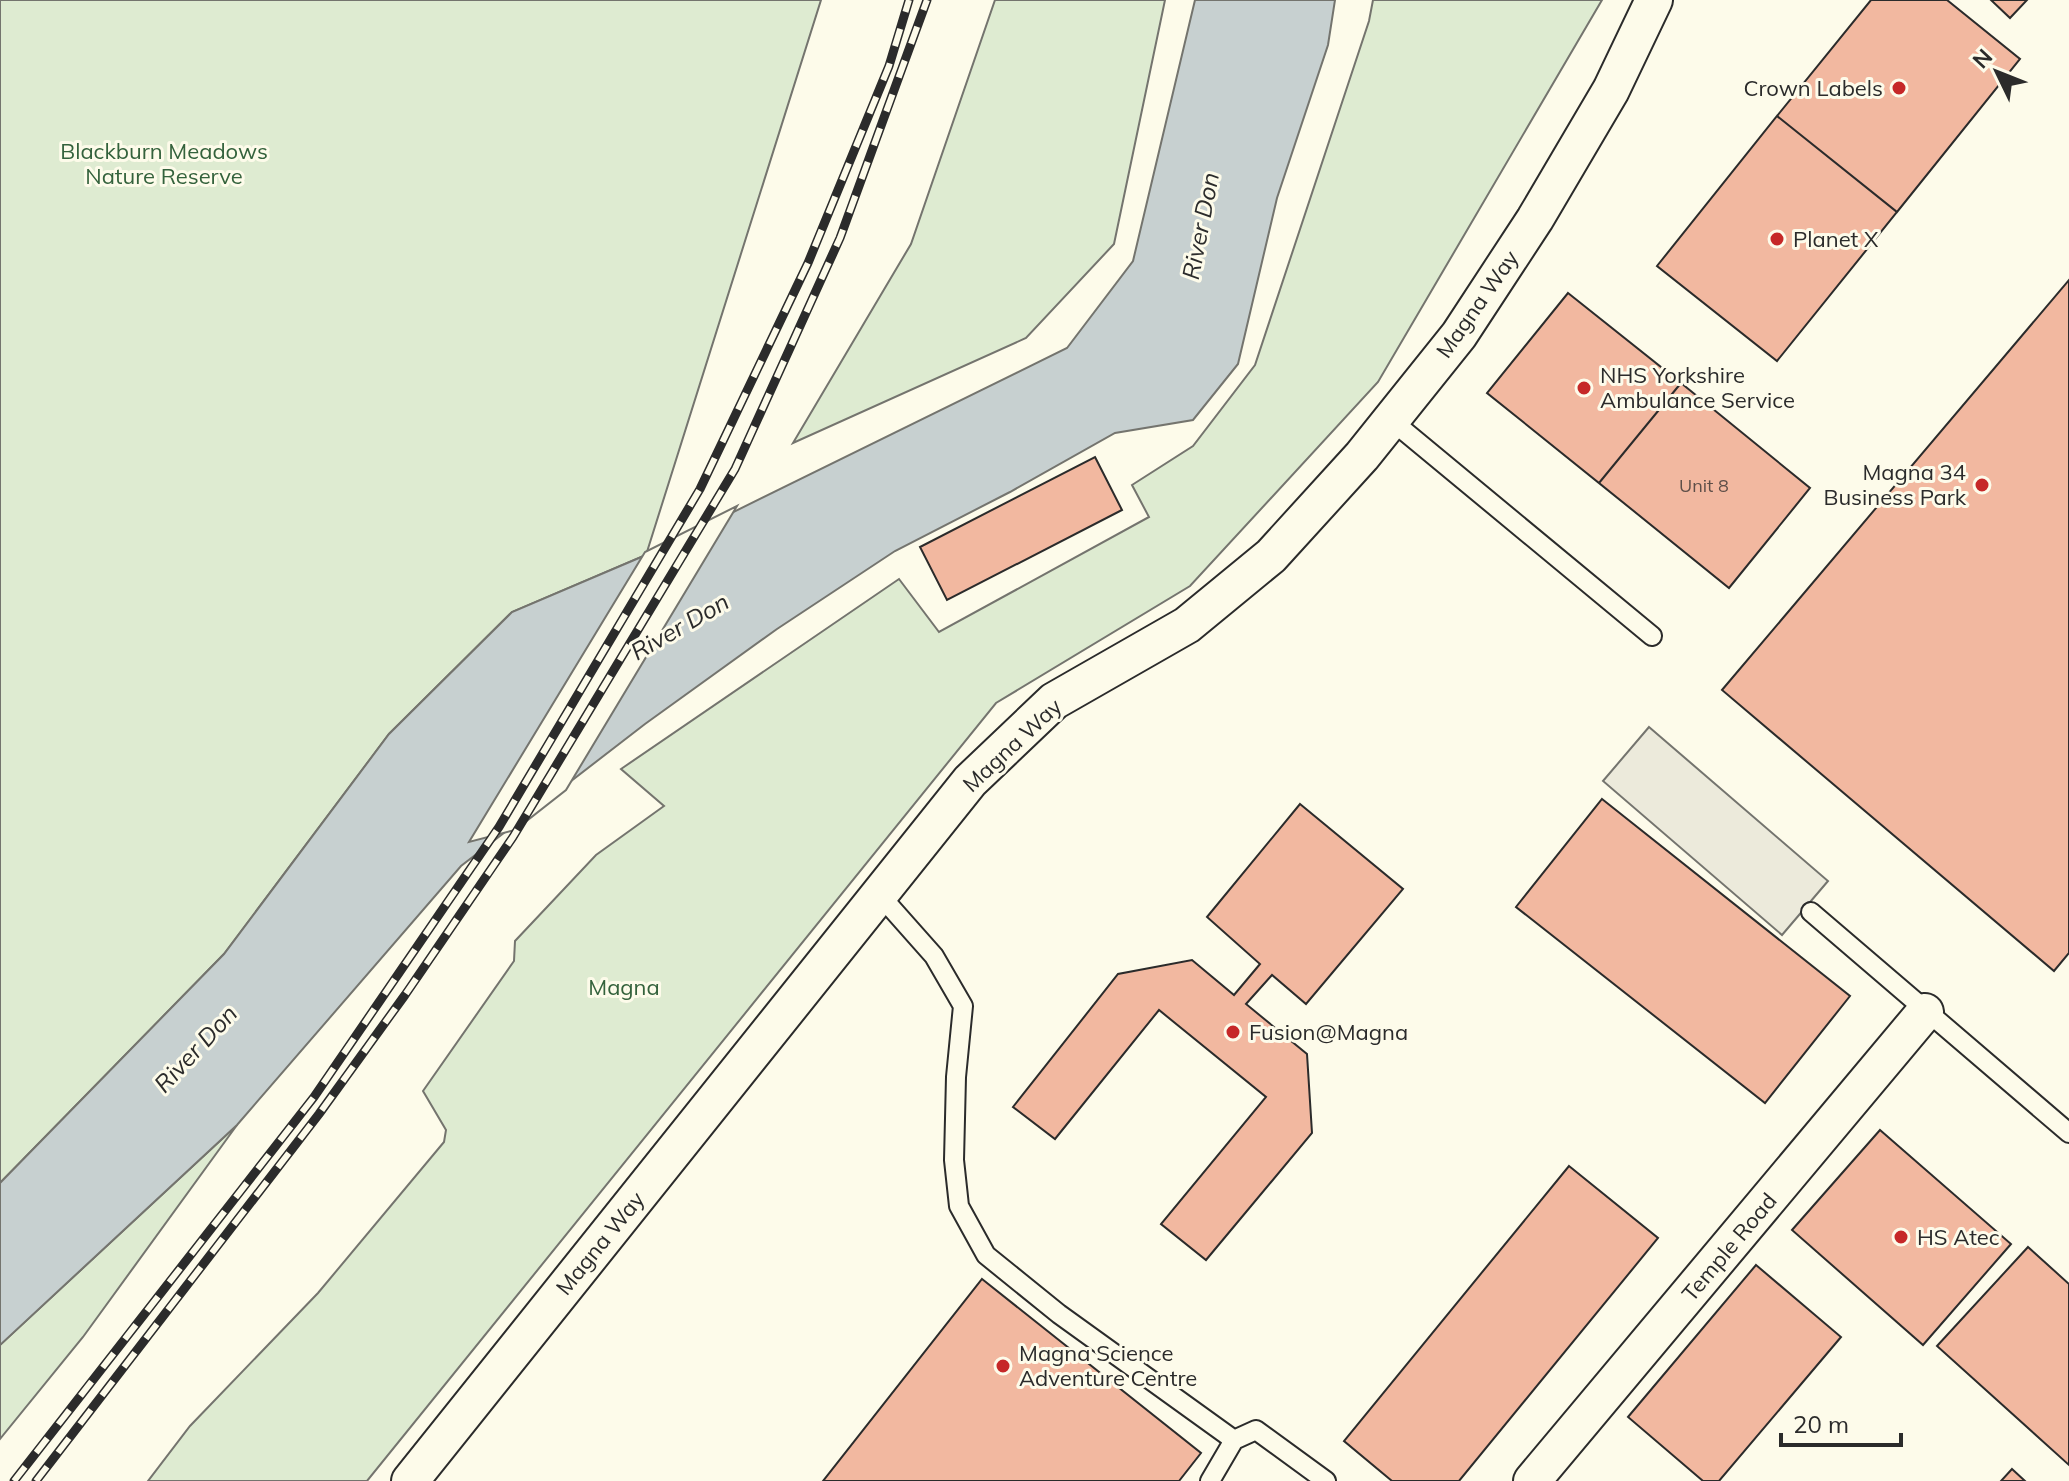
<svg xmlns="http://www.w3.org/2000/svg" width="2069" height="1481" font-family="Mulish,sans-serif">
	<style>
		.green { fill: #deebd1; stroke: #74746e; stroke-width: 2 }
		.parking { fill: #eceadb; stroke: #74746e; stroke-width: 2 }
		.water { fill: #c7d0d0; stroke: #74746e; stroke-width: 2 }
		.pier { fill: #fdfbea; stroke: #74746e; stroke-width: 2 }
		.building { fill: #f2b8a0; stroke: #2b2b2b; stroke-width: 2 }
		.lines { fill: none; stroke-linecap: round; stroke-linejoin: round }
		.lane-casing { stroke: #2b2b2b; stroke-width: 22 }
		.street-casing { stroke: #2b2b2b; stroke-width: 40 }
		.lane { stroke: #fdfbea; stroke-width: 18 }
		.street { stroke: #fdfbea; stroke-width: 36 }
		.rail-casing { stroke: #2b2b2b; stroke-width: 9 }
		.rail { stroke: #fdfbea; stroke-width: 6; stroke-dasharray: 18; stroke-linecap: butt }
		.poi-dot { fill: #c62828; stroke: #fdfbea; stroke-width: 3 }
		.labels { text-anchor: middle; stroke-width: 6; stroke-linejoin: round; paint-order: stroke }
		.number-label { font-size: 18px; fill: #5d4e48 }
		.poi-label { font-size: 22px; fill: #2b2b2b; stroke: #fdfbea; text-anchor: start }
		.park-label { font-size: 22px; fill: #34623c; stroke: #fdfbea }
		.street-label { font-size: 22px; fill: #2b2b2b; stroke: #fdfbea }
		.water-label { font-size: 24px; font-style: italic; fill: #2b2b2b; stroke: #fdfbea }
	</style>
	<rect width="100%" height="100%" fill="#fdfbea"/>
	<path class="green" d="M 0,0 L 821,0 L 646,555 L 512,612 L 389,734 L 224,954 L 0,1183 Z
		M 995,0 L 1165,0 L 1114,244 L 1026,338 L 793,443 L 911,244 Z
		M 1373,0 L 1602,0 L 1378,382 L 1190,586 L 996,703 L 367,1481 L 148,1481 L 190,1426 L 318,1293 L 444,1142 L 446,1130 L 423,1091 L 514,961 L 515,941 L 596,855 L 664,806 L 621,769 L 899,579 L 939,632 L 1149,517 L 1132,485 L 1193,446 L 1255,365 L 1369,21 Z
		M 237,1125 L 83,1337 L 0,1439 L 0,1345 Z"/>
	<path class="parking" d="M 1649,727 L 1828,881 L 1782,935 L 1603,781 Z"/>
	<path class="water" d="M 1195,0 L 1335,0 L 1328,45 L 1277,198 L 1238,364 L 1193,420 L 1115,433 L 1010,492 L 895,551 L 777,629 L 645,724 L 461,866 L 237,1125 L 0,1345 L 0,1183 L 224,954 L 389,734 L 512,612 L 646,555 L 1067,348 L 1133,261 Z"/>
	<path class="pier" d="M 737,506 L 566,790 L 515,830 L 469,842 L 645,552 Z"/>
	<path class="building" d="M 1871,0 L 1947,0 L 2020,59 L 1897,212 L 1777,116 Z
		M 1991,0 L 2027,0 L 2010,18 Z
		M 1777,116 L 1897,212 L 1777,361 L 1657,266 Z
		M 2069,280 L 2069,953 L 2054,971 L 1722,690 Z
		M 1568,293 L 1681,383 L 1599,483 L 1487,393 Z
		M 1681,383 L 1810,488 L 1729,588 L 1599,483 Z
		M 1095,457 L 1122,510 L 947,600 L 920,547 Z
		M 1602,799 L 1850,996 L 1765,1103 L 1516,907 Z
		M 1300,804 L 1403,889 L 1306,1004 L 1272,975 L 1246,1004 L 1307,1054 L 1312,1133 L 1206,1260 L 1161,1224 L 1266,1097 L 1159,1010 L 1055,1139 L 1013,1107 L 1118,974 L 1192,960 L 1234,995 L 1260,964 L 1207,917 Z
		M 1880,1130 L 2011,1244 L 1923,1345 L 1792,1230 Z
		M 1569,1166 L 1658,1238 L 1459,1481 L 1392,1481 L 1344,1441 Z
		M 2028,1247 L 2069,1284 L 2069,1465 L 1937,1346 Z
		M 1756,1265 L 1841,1337 L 1719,1481 L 1703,1481 L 1628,1417 Z
		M 982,1279 L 1201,1453 L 1179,1481 L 823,1481 Z
		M 2012,1469 L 2025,1481 L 2001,1481 Z"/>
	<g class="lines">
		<g class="lane-casing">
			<path id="lane" d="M 1391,420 L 1652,636
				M 879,894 L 934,956 L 963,1006 L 956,1077 L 954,1160 L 959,1206 L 986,1255 L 1059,1314 L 1234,1440
				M 1811,912 L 2069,1133
				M 1210,1481 L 1234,1440 L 1256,1430 L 1326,1481"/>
		</g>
		<g class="street-casing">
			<path id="street" d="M 410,1481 L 970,781 L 1054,701 L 1187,625 L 1271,556 L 1362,456 L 1459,335 L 1535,219 L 1611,90 L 1654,0
				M 1532,1481 L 1925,1012"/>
		</g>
		<use href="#lane" class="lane"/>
		<use href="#street" class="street"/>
		<g class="rail-casing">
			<path id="rail" d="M 14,1481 L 314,1097 L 499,827 L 700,489 L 808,263 L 889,66 L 909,0
				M 36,1481 L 319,1114 L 405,995 L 513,837 L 735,469 L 840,238 L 927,0"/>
		</g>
		<use href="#rail" class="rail"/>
	</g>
	<g class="poi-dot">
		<circle cx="1899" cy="88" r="8"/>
		<circle cx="1777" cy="239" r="8"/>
		<circle cx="1584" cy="388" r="8"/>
		<circle cx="1982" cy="485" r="8"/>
		<circle cx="1233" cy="1032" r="8"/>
		<circle cx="1901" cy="1237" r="8"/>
		<circle cx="1003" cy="1366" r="8"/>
	</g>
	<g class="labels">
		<g class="number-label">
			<text x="1704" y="492">Unit 8</text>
		</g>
		<g class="poi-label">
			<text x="1883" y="96" text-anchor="end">Crown Labels</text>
			<text x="1793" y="247">Planet X</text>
			<text x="1600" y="383">NHS Yorkshire<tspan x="1600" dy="25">Ambulance Service</tspan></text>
			<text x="1966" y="480" text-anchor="end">Magna 34<tspan x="1966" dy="25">Business Park</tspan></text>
			<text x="1249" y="1040">Fusion@Magna</text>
			<text x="1917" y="1245">HS Atec</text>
			<text x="1019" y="1361">Magna Science<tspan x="1019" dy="25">Adventure Centre</tspan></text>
		</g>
		<g class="park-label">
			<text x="164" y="159">Blackburn Meadows<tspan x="164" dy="25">Nature Reserve</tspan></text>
			<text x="624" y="995">Magna</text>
		</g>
		<g class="street-label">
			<text transform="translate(1477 304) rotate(-55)" y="8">Magna Way</text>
			<text transform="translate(1012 745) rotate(-43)" y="8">Magna Way</text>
			<text transform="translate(600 1243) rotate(-51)" y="8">Magna Way</text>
			<text transform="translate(1729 1247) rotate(-50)" y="8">Temple Road</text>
		</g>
		<g class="water-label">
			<text transform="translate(1201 226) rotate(-79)" y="8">River Don</text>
			<text transform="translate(680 627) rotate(-30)" y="8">River Don</text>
			<text transform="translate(196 1049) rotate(-47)" y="8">River Don</text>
		</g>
	</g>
	<g transform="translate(1997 72) rotate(313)" stroke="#fdfbea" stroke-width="6" paint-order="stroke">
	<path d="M0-6L14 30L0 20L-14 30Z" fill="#2b2b2b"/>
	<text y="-12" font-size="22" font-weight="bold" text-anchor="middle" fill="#2b2b2b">N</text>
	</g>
	<path d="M1781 1433v12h120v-12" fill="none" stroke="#2b2b2b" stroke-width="4"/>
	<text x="1793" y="1433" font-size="24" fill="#2b2b2b" stroke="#fdfbea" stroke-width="6" paint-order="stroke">20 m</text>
</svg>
